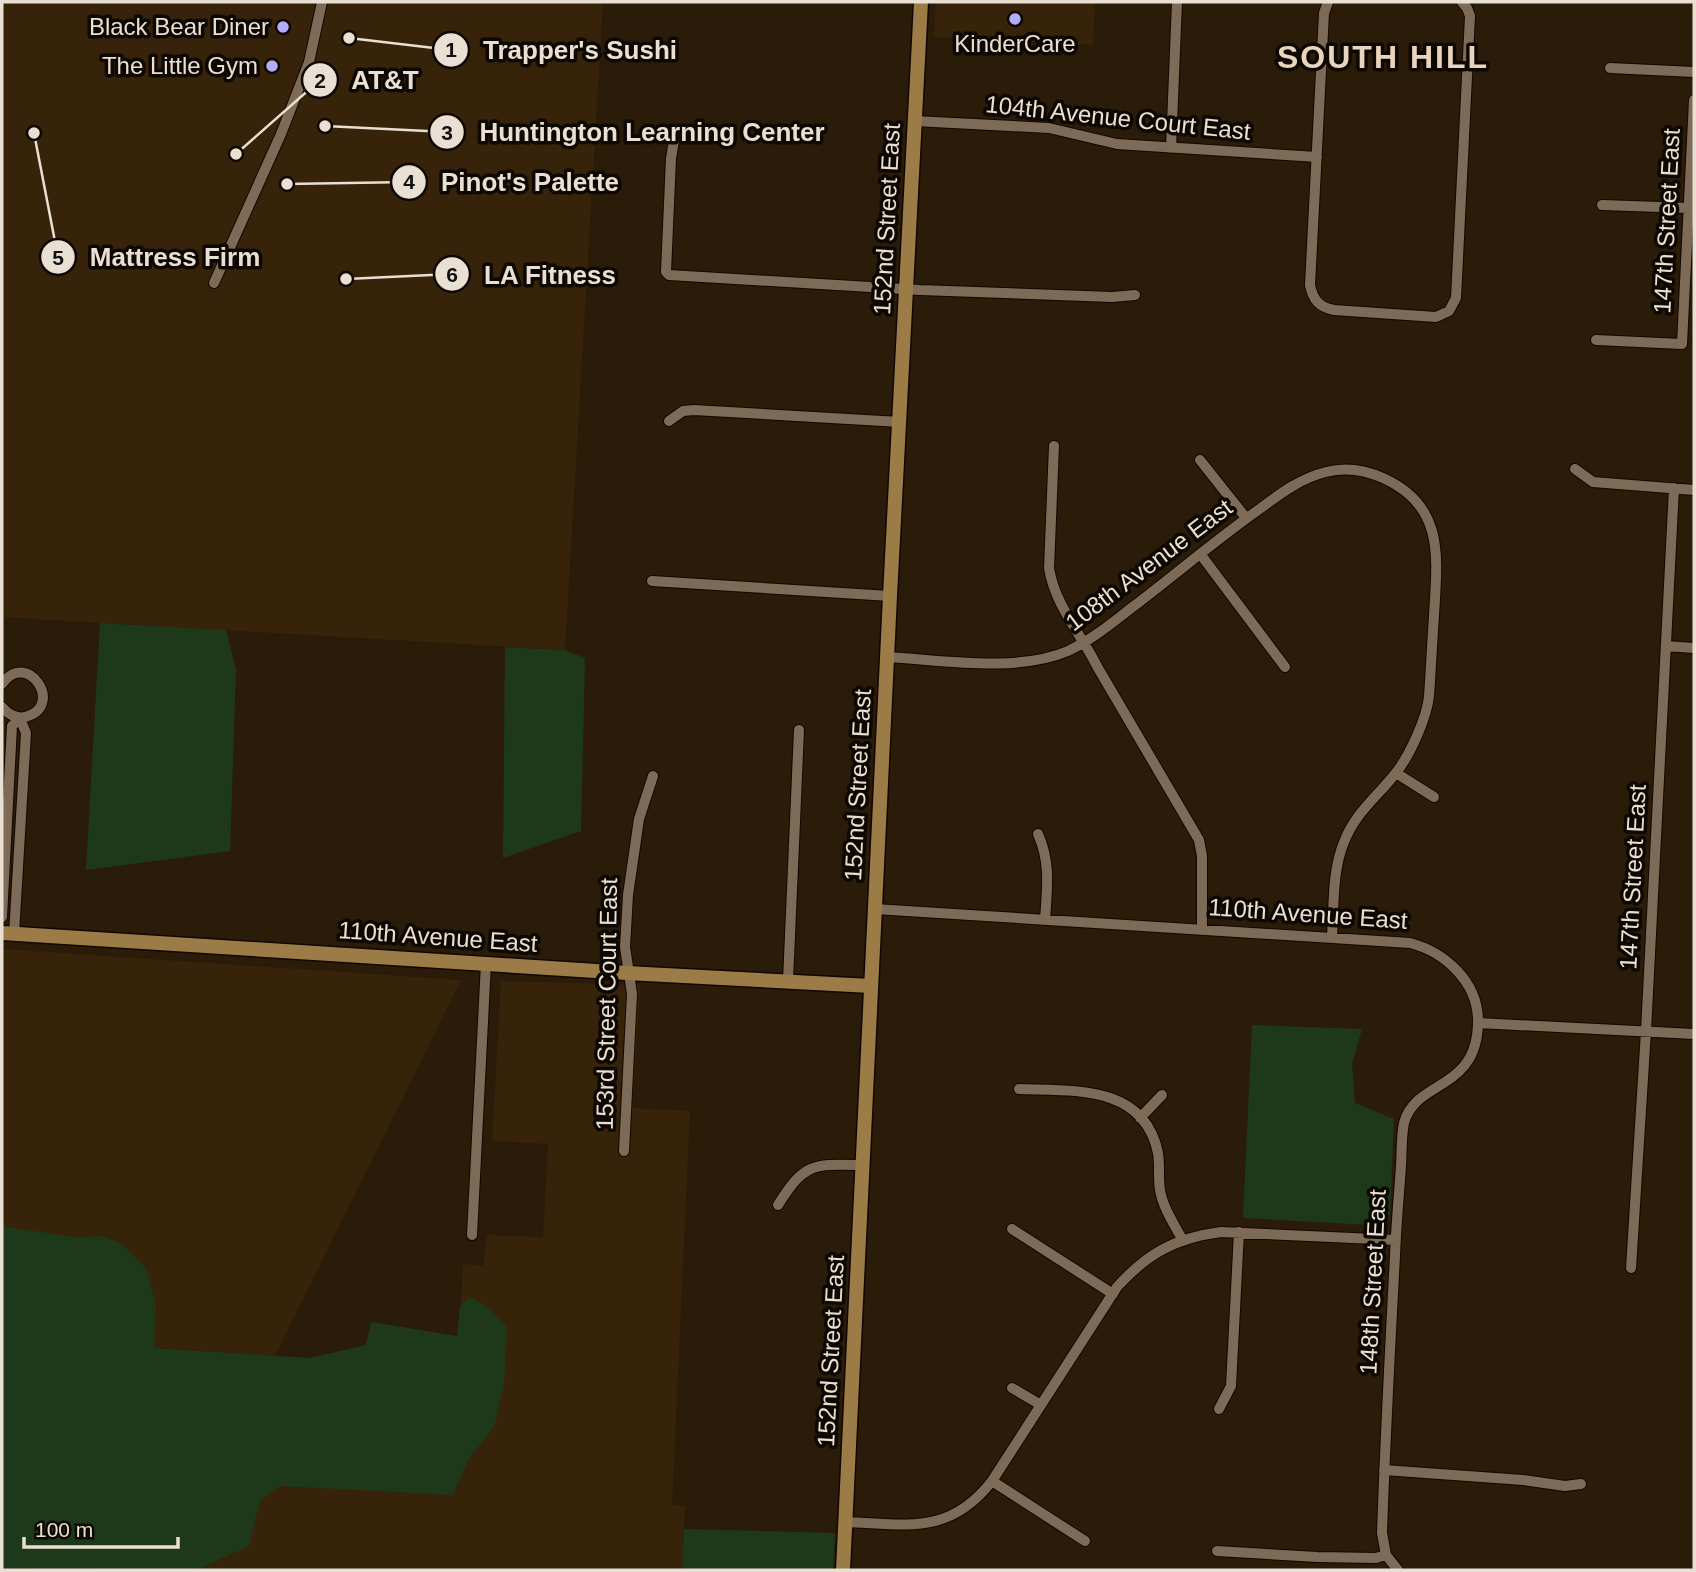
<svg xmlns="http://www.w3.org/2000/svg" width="1696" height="1572" font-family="Helvetica,sans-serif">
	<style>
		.built { fill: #372309 }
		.green { fill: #1e3919 }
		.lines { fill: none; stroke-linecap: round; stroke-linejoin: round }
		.street-casing { stroke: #130600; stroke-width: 12 }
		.secondary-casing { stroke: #130600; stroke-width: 17 }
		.street { stroke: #7e6b57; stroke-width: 10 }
		.secondary { stroke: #9b7c46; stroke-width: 14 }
		.poi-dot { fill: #b3adf9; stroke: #0e0803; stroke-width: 2.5 }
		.labels { text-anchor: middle; stroke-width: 7; stroke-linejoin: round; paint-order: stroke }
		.poi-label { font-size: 24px; fill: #e9dfd3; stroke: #0e0803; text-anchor: end }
		.street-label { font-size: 24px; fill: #e9dfd3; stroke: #0e0803 }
		.district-label { font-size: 32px; font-weight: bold; letter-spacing: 2px; fill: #e9d4bd; stroke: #0e0803 }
		.leader { fill: none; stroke: #e9dfd3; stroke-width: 2.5 }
		.callout-dot { fill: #e9dfd3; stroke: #0e0803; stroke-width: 2.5 }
		.mark-label { font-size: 21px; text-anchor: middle; font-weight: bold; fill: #111 }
		.callout-label { font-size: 26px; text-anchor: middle; font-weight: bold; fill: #e9dfd3; stroke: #0e0803; stroke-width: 7; stroke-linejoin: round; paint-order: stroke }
	</style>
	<rect width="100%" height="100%" fill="#2b1c09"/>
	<path class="built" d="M 2,2 L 603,2 L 565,650 L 2,617 Z
		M 936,2 L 1095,2 L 1093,45 L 934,37 Z
		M 2,949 L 461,980 L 275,1356 L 2,1337 Z
		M 501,981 L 640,985 L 633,1108 L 690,1111 L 672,1505 L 685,1506 L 682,1570 L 2,1570 L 2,1554 L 458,1367 L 463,1264 L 483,1266 L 487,1235 L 543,1237 L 548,1144 L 492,1141 Z"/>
	<path class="green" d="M 100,623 L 226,630 L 236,670 L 230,851 L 86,870 Z
		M 505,647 L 565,650 L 585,658 L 581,831 L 503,858 Z
		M 1252,1025 L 1362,1029 L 1352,1064 L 1355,1103 L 1394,1119 L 1390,1214 L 1386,1226 L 1243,1218 Z
		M 2,1226 L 73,1237 L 104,1236 L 123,1245 L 146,1268 L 156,1305 L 154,1348 L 310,1358 L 366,1345 L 371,1322 L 457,1336 L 460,1306 L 469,1297 L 486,1306 L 507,1327 L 504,1385 L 494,1427 L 470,1457 L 453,1495 L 280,1486 L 260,1501 L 249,1546 L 196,1570 L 2,1568 Z
		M 684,1529 L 835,1533 L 833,1570 L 682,1570 Z"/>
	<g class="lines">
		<g class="street-casing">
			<path id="street" d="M 1328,2 L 1324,13 L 1310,285 C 1313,300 1319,307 1334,310 L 1436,317 L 1449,311 L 1456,298 L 1470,16 L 1467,8 L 1462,2
				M 1610,68 L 1694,72
				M 915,121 L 1049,128 L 1117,144 L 1317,157
				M 727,136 C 715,135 687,127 677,137 C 672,141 673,151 671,158 L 666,272 L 669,275 L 920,290 L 1112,297 L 1135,295
				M 1171,148 L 1177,2
				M 1602,205 L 1689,208
				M 214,283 L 281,134 L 309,62 L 322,2
				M 1596,340 L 1682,344 L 1694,100
				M 669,421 L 683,411 L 694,410 L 900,422
				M 1054,446 L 1049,568 C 1055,606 1082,635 1098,668 L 1199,840 L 1202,856 L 1202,929
				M 1200,460 L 1246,518
				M 1575,469 L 1593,482 L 1694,490
				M 1201,555 L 1285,667
				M 652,581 L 890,596
				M 1666,646 L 1694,648
				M 888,657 C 943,660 1016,673 1068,651 C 1092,640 1113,622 1134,606 C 1176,574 1217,539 1261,508 C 1281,493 1301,478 1326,472 C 1345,467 1365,470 1383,478 C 1446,506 1437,559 1434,616 C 1432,643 1431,669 1429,696 C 1427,718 1409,757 1395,774 C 1376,798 1356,812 1344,842 C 1332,871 1334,906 1332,937
				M 2,684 C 27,648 66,707 25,717 C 15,719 8,714 2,707
				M 1396,773 L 1434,797
				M 1038,834 C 1051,863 1047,889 1045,920
				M 875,909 L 1410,943 C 1445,952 1478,982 1478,1021 C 1478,1092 1415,1079 1404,1123 C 1401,1137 1402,1152 1401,1166 C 1399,1196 1396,1226 1395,1256 C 1390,1349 1385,1441 1382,1533 L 1386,1555 L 1398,1570
				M 2,917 L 12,726 L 20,718 L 26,733 L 14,934
				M 788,981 L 799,730
				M 1478,1023 L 1694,1034
				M 1019,1089 C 1073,1091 1144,1084 1158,1153 C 1160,1165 1158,1178 1160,1190 C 1163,1208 1174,1224 1182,1239
				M 1140,1118 L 1162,1095
				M 624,1151 L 632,994 L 625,947 L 628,895 L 639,819 L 653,776
				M 778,1205 C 805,1162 813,1164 862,1165
				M 1012,1229 L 1113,1294
				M 472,1235 L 486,963
				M 1631,1268 L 1646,1031 L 1674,488
				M 1012,1388 L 1041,1405
				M 1219,1409 L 1231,1386 L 1239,1232
				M 1384,1470 L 1523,1480 L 1565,1486 L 1581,1484
				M 992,1481 L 1085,1541
				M 845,1522 C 907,1524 949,1536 992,1481 L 1117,1287 C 1148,1253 1175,1238 1221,1232 L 1396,1240
				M 1217,1551 L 1317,1557 L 1376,1558 L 1386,1555"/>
		</g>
		<g class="secondary-casing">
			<path id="secondary" d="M 2,933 L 627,973 L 871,986
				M 843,1570 L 890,596 L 921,2"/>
		</g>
		<use href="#street" class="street"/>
		<use href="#secondary" class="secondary"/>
	</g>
	<g class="poi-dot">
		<circle cx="1015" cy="19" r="7"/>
		<circle cx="283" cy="27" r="7"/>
		<circle cx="272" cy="66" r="7"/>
	</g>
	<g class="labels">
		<g class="poi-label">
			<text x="269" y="35">Black Bear Diner</text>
			<text x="1015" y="52" text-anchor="middle">KinderCare</text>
			<text x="258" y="74">The Little Gym</text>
		</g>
		<g class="street-label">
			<text transform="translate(1118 118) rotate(6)" y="8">104th Avenue Court East</text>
			<text transform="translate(887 219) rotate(-87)" y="8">152nd Street East</text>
			<text transform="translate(1667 221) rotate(-87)" y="8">147th Street East</text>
			<text transform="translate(1149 565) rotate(-37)" y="8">108th Avenue East</text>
			<text transform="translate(858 785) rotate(-87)" y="8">152nd Street East</text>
			<text transform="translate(1633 877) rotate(-87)" y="8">147th Street East</text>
			<text transform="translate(1308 914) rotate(4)" y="8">110th Avenue East</text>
			<text transform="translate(438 937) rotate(4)" y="8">110th Avenue East</text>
			<text transform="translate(607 1004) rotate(-89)" y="8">153rd Street Court East</text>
			<text transform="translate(1373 1282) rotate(-87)" y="8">148th Street East</text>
			<text transform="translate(831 1351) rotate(-87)" y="8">152nd Street East</text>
		</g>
		<g class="district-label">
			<text x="1383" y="68">SOUTH HILL</text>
		</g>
	</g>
	<path class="leader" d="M349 38L451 50M236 154L320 80M325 126L447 132M287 184L409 182M34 133L58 257M346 279L452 274"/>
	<g class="callout-dot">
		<circle cx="349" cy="38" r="7"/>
		<circle cx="236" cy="154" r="7"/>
		<circle cx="325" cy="126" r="7"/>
		<circle cx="287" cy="184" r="7"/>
		<circle cx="34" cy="133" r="7"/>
		<circle cx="346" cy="279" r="7"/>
		<circle cx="451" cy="50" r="18"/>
		<circle cx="320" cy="80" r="18"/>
		<circle cx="447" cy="132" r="18"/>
		<circle cx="409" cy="182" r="18"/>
		<circle cx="58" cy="257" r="18"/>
		<circle cx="452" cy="274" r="18"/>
	</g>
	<g class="mark-label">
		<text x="451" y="57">1</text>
		<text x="320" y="88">2</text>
		<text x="447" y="140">3</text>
		<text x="409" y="189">4</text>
		<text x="58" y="265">5</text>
		<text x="452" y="282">6</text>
	</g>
	<g class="callout-label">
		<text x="580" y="59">Trapper's Sushi</text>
		<text x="385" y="89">AT&amp;T</text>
		<text x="652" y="141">Huntington Learning Center</text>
		<text x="530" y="191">Pinot's Palette</text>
		<text x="175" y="266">Mattress Firm</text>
		<text x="550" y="284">LA Fitness</text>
	</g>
	<rect width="1696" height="1572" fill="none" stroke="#e9dfd3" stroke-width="7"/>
	<path d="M24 1537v10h154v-10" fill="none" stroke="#e9dfd3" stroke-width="3.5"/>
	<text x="35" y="1537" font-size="21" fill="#e9dfd3" stroke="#0e0803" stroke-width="5" paint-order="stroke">100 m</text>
</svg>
